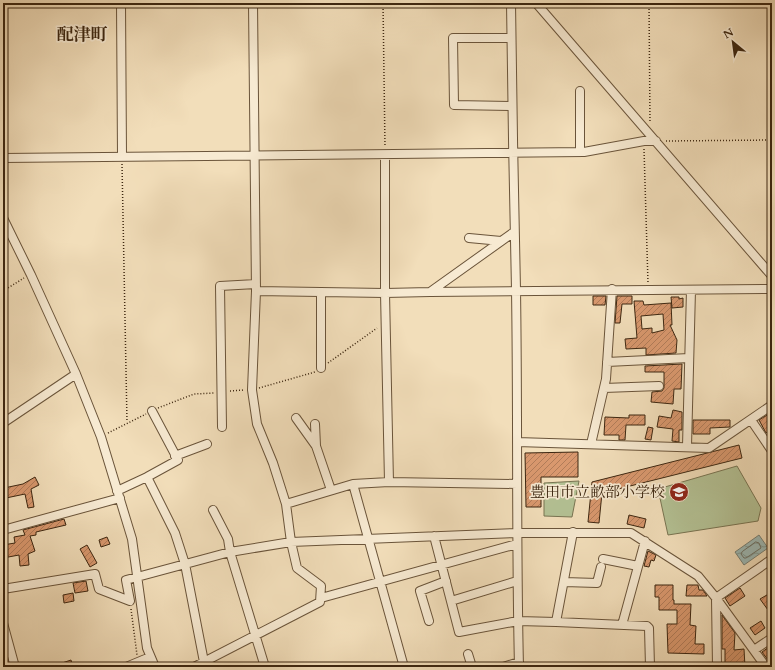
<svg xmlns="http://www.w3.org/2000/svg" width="775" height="670" font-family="Cardo,'Noto Serif JP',serif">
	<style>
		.pitch { fill: #b4c295; stroke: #787452 }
		.water { fill: url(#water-waves); stroke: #767f75 }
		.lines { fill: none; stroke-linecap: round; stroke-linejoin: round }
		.shore { stroke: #6c7064; stroke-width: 1 }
		.building { fill: url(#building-hatch); stroke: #3c2610; fill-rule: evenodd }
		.minor-casing { stroke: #6a543a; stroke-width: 10 }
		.path { stroke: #3c2610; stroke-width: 1.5; stroke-dasharray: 1 2; stroke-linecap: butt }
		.minor { stroke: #f7ead2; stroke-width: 8 }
		.labels { text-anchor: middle; stroke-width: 3.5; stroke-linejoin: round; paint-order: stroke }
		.poi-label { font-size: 15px; fill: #3c2610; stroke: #f7ead2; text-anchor: end }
		.quarter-label { font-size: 17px; font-weight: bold; fill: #3c2610; stroke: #f7ead2 }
	</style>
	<defs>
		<pattern id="water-waves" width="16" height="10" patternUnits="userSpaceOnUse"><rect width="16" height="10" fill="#9dbbb8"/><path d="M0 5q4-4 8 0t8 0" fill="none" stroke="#819894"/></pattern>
		<pattern id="building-hatch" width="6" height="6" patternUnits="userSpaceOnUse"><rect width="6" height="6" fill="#d9986e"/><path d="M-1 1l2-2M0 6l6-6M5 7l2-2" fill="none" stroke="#b17c59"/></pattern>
	</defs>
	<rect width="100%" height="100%" fill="#f2deba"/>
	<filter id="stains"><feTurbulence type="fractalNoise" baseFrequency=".005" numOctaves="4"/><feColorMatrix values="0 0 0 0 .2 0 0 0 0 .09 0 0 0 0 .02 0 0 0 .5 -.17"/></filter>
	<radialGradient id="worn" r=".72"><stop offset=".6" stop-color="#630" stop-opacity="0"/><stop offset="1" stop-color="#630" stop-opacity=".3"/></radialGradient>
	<path class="pitch" d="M 737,466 L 761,508 L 758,521 L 668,535 L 658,489 Z
		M 579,481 L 572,517 L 544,516 L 544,483 Z"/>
	<path class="water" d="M 759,535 L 768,548 L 744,565 L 735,552 Z"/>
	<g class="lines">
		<path class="shore" d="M 756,542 L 759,543 L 761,548 L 746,558 L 744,558 L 741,554 L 742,552 Z"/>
	</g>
	<path class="building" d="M 593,296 L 606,296 L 605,305 L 593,305 Z
		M 617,296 L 632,296 L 632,304 L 622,304 L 620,323 L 615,323 Z
		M 671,297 L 679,297 L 679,299 L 683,298 L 683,307 L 672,308 Z
		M 634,301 L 643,301 L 644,305 L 671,303 L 672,325 L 670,325 L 677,340 L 676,353 L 646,355 L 646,348 L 626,349 L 625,339 L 637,338 ZM 663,314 L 664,330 L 652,333 L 652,328 L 642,329 L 641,316 Z
		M 682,364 L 681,389 L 674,389 L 673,404 L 651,402 L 652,392 L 662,391 L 664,388 L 664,372 L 645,372 L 645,366 Z
		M 673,410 L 682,412 L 682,430 L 679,430 L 679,442 L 672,441 L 673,429 L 657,427 L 659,416 L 671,418 Z
		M 772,412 L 772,429 L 766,433 L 759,420 Z
		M 629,415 L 645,415 L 645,425 L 626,425 L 625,440 L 619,440 L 619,435 L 604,435 L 605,417 L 629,418 Z
		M 693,420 L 730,420 L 730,427 L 710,428 L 710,434 L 693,434 Z
		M 648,427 L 653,428 L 651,440 L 645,439 Z
		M 739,445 L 742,458 L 602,493 L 599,523 L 588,522 L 592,482 Z
		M 578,452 L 578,477 L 541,477 L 541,507 L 526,507 L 525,453 Z
		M 35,477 L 39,485 L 31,489 L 34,507 L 28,508 L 25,494 L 6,498 L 4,488 L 23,484 Z
		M 629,515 L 646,519 L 644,528 L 627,524 Z
		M 64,519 L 66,525 L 36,532 L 36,535 L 30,536 L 35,551 L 28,554 L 29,565 L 20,566 L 19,555 L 3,558 L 3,545 L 15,543 L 14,537 L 25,535 L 23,530 Z
		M 107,537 L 110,544 L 101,547 L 99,540 Z
		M 87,545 L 97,563 L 90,567 L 80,549 Z
		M 648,551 L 656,555 L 654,561 L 651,560 L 649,567 L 644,566 Z
		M 86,581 L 88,591 L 75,593 L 73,583 Z
		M 655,585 L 673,585 L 673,600 L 674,600 L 674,604 L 691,604 L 690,625 L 696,626 L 695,644 L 704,644 L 704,654 L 668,653 L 667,624 L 677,624 L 677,610 L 659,610 L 659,597 L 655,597 Z
		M 687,585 L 698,585 L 699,590 L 703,590 L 707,596 L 686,596 Z
		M 740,588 L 745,596 L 730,606 L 725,598 Z
		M 772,592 L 772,608 L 768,610 L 760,599 Z
		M 73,593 L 74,601 L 64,603 L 63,595 Z
		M 722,615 L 735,633 L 734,650 L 744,649 L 745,667 L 725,667 L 725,649 L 722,649 Z
		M 761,621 L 765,628 L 755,635 L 750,628 Z
		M 772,645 L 772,657 L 768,660 L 762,652 Z
		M 71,660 L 73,667 L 53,667 L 53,666 Z"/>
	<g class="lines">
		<g class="minor-casing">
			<path id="minor" d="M 121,3 L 122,156
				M 511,3 C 512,99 514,194 516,290 C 518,416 516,541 519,667
				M 536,3 L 772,276
				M 511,38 L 453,38 L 454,105 L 512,106
				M 580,152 L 580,91
				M 385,155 L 385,293 L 389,482
				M 3,158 L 584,152 L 644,141 L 656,141
				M 3,218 L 31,275 L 76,374 L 101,437 L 132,539 L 147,648 L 155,667
				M 469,238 L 501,241
				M 256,291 L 385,293 L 430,292 L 514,232
				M 430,292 L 772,289
				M 607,362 L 689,358
				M 321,368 L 321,292
				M 604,388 L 659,386
				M 296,418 L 316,446 L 331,490
				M 751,420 L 772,451
				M 3,423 L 76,374
				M 315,424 L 316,446
				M 222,427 L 220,286 L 256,284
				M 517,442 L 709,448 L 772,405
				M 591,444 L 606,379 L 612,289
				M 687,446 L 691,290
				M 175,456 L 207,444
				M 147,477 L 175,533 L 185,564 L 204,662
				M 117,491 L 147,477 L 178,460 L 152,411
				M 286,504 L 353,484
				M 213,510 L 228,539 L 230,552 L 265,667
				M 3,530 L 120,498
				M 434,536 L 459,632 L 518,621 L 556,622 L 647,626 L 649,628 L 650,667
				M 603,559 L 638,566
				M 564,582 L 597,583 L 601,567
				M 3,589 L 95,574 L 99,589 L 130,601 L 126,580 L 230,552 L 291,542 L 517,533 L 631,533 L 698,576 L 716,598 L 766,667
				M 321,598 L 517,544
				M 451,601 L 517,581
				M 429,621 L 420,591 L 446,581
				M 556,622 L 573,532
				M 3,623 L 15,667
				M 622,625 L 645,541
				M 754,650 L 772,638
				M 468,654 L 472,667
				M 126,667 L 150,657
				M 194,667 L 320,602 L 321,586 L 297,568 L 291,542 L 286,504 L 273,463 L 257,424 L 252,390 L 256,291 L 253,3
				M 404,667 L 353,484 L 389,482 L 517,484
				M 503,667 L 519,662
				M 717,667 L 716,598 L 772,559"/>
		</g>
		<path class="path" d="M 383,3 L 385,147
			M 649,3 L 650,123
			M 666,141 L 772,140
			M 644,149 L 648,283
			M 122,164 L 127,422
			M 3,291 L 24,278
			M 328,363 L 377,328
			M 259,388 L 315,372
			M 230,391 L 244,390
			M 158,408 L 194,394 L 214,393
			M 108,433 L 146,414
			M 131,609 L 137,655"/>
		<use href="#minor" class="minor"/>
	</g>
	<defs>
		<g id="school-disc" transform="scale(1)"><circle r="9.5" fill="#8f2418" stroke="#f7ead2"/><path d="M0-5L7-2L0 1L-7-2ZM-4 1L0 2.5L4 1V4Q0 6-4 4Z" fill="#fff"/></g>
	</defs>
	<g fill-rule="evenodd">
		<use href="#school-disc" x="679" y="492"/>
	</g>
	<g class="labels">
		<g class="poi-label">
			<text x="665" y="497">豊田市立畝部小学校</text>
		</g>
		<g class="quarter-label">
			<text x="82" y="40">配津町</text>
		</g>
	</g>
	<rect width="775" height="670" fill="none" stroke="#f2deba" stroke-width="16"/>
	<rect x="4" y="4" width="767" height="662" fill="none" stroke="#3c2610" stroke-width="2"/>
	<rect x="8" y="8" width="759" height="654" fill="none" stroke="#3c2610"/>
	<g transform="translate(733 42) rotate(331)" stroke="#f7ead2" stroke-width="3" paint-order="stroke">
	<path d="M0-3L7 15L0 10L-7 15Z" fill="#3c2610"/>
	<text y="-6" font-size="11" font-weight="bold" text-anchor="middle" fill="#3c2610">N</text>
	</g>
	<rect width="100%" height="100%" filter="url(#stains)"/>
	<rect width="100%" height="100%" fill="url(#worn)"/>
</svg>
